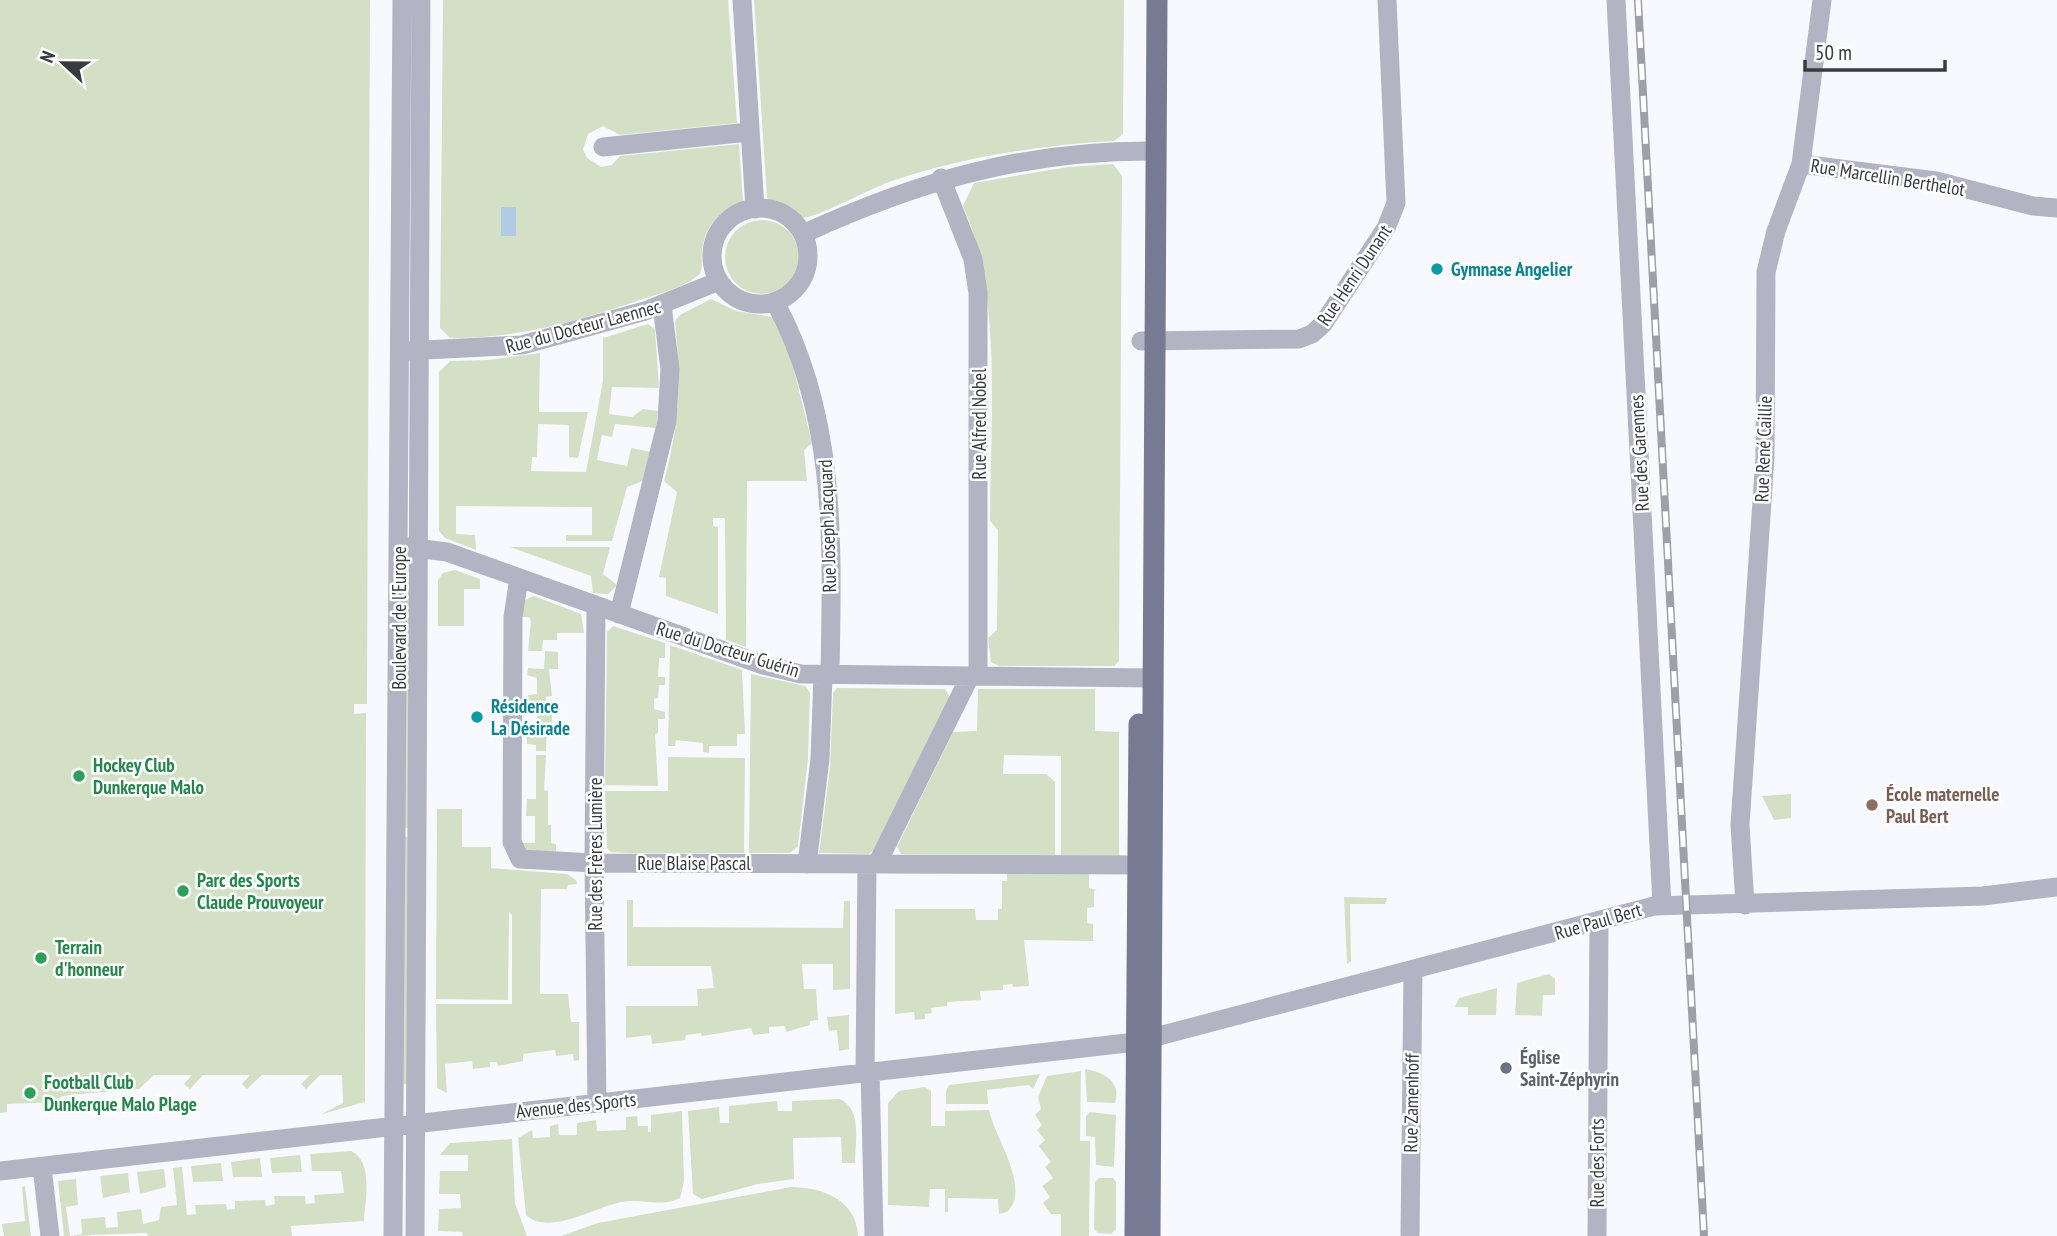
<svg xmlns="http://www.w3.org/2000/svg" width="2057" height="1236" font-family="'PT Sans Narrow',sans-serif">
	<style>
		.green { fill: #d4e0c5 }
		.water { fill: #b1cbe5 }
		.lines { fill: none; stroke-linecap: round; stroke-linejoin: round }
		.minor { stroke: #b2b4c3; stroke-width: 19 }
		.major { stroke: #777a93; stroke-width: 21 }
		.rail-casing { stroke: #9fa0a5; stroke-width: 8 }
		.rail { stroke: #fff; stroke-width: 5; stroke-dasharray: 16; stroke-linecap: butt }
		.culture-dot { fill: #0f9aa8; stroke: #fff; stroke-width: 2.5 }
		.leisure-dot { fill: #2e9e5b; stroke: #fff; stroke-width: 2.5 }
		.education-dot { fill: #8d6e63; stroke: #fff; stroke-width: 2.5 }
		.worship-dot { fill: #6b7280; stroke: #fff; stroke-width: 2.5 }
		.labels { text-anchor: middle; stroke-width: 5; stroke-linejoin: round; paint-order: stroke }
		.street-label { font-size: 19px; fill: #3a3b3e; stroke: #fff }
		.culture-label { font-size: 19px; font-weight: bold; fill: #0d838f; stroke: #fff; text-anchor: start }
		.leisure-label { font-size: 19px; font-weight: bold; fill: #27864d; stroke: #fff; text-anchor: start }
		.education-label { font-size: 19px; font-weight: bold; fill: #785e54; stroke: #fff; text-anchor: start }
		.worship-label { font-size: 19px; font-weight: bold; fill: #5b616d; stroke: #fff; text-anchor: start }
	</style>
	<rect width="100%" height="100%" fill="#f8f9ff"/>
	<path class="green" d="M 0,0 L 370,0 L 367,704 L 354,704 L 354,714 L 366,713 L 365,1102 L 322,1114 L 343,1103 L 342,1075 L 320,1075 L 306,1089 L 301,1084 L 310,1075 L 262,1075 L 247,1089 L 242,1084 L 250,1075 L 203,1075 L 190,1089 L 184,1084 L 192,1075 L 154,1075 L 139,1089 L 69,1095 L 60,1097 L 60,1102 L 7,1104 L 7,1112 L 0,1113 Z
		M 443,0 L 728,0 L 737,123 L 620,135 L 603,126 L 588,134 L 583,149 L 587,158 L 601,167 L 612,165 L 620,156 L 739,144 L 743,201 C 720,210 704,226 702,252 C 701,260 703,266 700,274 C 686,286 663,293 646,298 C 583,320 517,339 450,338 L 440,328 Z
		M 754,0 L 1124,0 L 1123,134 L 1114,141 C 1039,145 964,157 892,181 C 868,189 824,215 803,218 L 767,198 Z
		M 1113,164 L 1122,176 L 1119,661 L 1114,666 L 999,666 L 991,662 L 988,638 L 997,630 L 998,530 L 990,521 C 990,423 1003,295 963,206 L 974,183 L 1068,167 Z
		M725 257a37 37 0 1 1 74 0a37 37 0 1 1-74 0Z
		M 711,299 L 736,311 L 773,317 L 789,350 L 812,443 L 804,450 L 807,481 L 747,481 L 746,647 L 726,640 L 725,518 L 713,518 L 713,526 L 718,527 L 718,614 L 666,596 L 666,578 L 659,577 L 677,492 L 664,481 C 680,422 681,382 675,321 L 680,315 Z
		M 648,324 L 655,329 L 659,388 L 612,387 L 609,414 L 632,417 L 643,409 L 658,411 L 656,428 L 615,424 L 612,437 L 602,435 L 597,460 L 627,466 L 631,448 L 651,452 L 643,481 L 627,487 L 612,541 L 566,541 L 566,535 L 592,535 L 592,507 L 456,506 L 456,534 L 475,535 L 476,550 L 445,538 L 439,531 L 439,372 L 450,361 L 488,360 L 540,353 L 539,412 L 588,412 L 578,458 L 569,457 L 569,425 L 538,424 L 537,457 L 532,457 L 531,471 L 586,472 L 603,381 L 603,338 Z
		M 510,547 L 610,547 L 603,574 L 617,585 L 608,594 L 593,593 L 591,576 Z
		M 455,570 L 480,579 L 480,589 L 464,589 L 464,626 L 438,626 L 438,580 L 443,573 Z
		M 404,590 L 412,590 L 412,828 L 403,828 Z
		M 534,596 L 581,614 L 584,633 L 557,633 L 557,640 L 543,640 L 542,651 L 528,651 L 531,621 L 529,617 L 521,617 L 523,601 Z
		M 613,626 L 665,643 L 665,658 L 659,658 L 658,677 L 665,677 L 665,685 L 659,685 L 658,698 L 654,699 L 654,709 L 665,712 L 665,719 L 658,719 L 658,733 L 655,734 L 658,786 L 605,785 L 607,632 Z
		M 670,645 L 742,670 L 745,734 L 737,734 L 737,746 L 709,746 L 709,753 L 703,752 L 703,743 L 676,740 L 675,746 L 668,746 Z
		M 545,651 L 558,652 L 558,669 L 549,669 L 552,696 L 546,697 L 546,711 L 552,712 L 552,728 L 547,729 L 546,751 L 536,751 L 536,745 L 527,744 L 527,732 L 536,731 L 537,713 L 527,712 L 528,695 L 537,694 L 537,678 L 527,675 L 528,668 L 544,669 Z
		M 751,674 L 805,686 L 810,693 L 808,759 L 798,846 L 790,853 L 749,853 Z
		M 837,688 L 945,689 L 950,697 L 875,849 L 869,854 L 819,853 L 830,768 L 833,693 Z
		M 978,689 L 1095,689 L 1095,731 L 1119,732 L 1119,856 L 1061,855 L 1061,756 L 1004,755 L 1003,774 L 1046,774 L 1055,782 L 1055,855 L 901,854 L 897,847 L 953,732 L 977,731 Z
		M 536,755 L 546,755 L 544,790 L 548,791 L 548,825 L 551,825 L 551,843 L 556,844 L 556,852 L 528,852 L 519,843 L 535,843 L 535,816 L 526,816 L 527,799 L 536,799 Z
		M 668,757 L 745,758 L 744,853 L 627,853 L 611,852 L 607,848 L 605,791 L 668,791 Z
		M 1791,794 L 1791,818 L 1774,820 L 1762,796 Z
		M 437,809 L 462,809 L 462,847 L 491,847 L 491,868 L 567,874 L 576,880 L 577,884 L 568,885 L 567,889 L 541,889 L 540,994 L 568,994 L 571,1022 L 579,1022 L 579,1060 L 574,1061 L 573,1054 L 556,1056 L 555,1050 L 523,1054 L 523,1061 L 498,1066 L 497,1062 L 490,1062 L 490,1067 L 473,1069 L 472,1061 L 445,1064 L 447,1093 L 437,1088 L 436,1004 L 512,1004 L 512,915 L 509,912 L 508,1000 L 436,999 Z
		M 403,837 L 410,837 L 409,1084 L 402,1084 Z
		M 1007,873 L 1089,873 L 1089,888 L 1097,890 L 1094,891 L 1094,907 L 1087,908 L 1087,923 L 1093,924 L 1093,941 L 1024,940 L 1029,986 L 1013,987 L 1012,984 L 1003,985 L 1003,990 L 980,991 L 981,1000 L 947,1002 L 947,1006 L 931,1008 L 932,1013 L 925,1014 L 925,1019 L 915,1020 L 914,1012 L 895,1014 L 895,909 L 975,909 L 976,920 L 998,920 L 998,909 L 1002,909 L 1002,881 L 1007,881 Z
		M 1344,897 L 1387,898 L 1385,904 L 1350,904 L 1351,961 L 1347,964 Z
		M 627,900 L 633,900 L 633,927 L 843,928 L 844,901 L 850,901 L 850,989 L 833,990 L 833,964 L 802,964 L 804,989 L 816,989 L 818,1020 L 810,1021 L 810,1025 L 786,1032 L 785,1026 L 769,1027 L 769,1033 L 753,1035 L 751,1028 L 702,1036 L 701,1033 L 686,1035 L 685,1040 L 652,1044 L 651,1035 L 626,1038 L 626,1006 L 698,1006 L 697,989 L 714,988 L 711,966 L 627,966 Z
		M 1549,974 L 1555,979 L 1555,995 L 1543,995 L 1542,1016 L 1515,1015 L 1517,983 Z
		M 1497,988 L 1496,1015 L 1468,1015 L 1468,1007 L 1455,1007 L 1459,998 Z
		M 849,1015 L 849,1049 L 839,1051 L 837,1030 L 829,1031 L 827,1017 Z
		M 1085,1069 C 1103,1072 1122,1081 1115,1103 L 1087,1102 Z
		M 1081,1071 L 1080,1141 L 1090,1141 L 1089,1236 L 1061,1236 L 1061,1214 L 1051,1214 L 1043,1203 L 1050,1197 L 1042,1186 L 1053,1178 L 1045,1167 L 1051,1162 L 1039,1146 L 1045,1140 L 1037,1130 L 1042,1125 L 1035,1115 L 1041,1109 L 1038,1097 L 1047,1076 Z
		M 1040,1074 L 1033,1089 L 1029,1085 L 987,1090 L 988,1104 L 946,1104 L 946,1091 L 949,1085 Z
		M 925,1087 L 931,1091 L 931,1126 L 945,1126 L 945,1111 L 989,1110 C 994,1136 1032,1189 1007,1212 L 999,1214 L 998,1199 L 948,1198 L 948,1212 L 945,1212 L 945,1189 L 930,1189 L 929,1207 L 888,1205 L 888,1103 L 899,1091 Z
		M 839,1099 C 863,1108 855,1143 855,1163 L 842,1163 L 841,1137 L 793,1138 L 794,1179 L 758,1184 L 702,1199 L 693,1194 L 688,1111 L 719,1107 L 720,1123 L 729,1123 L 729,1106 L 777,1101 L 778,1111 L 792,1111 L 792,1101 Z
		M 682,1111 L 684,1181 L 680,1198 C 659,1208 642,1198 621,1202 C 593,1208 549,1236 526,1215 L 518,1138 L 532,1130 L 533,1138 L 550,1137 L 550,1126 L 558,1124 L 559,1135 L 577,1135 L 577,1123 L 596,1120 L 597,1131 L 626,1130 L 626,1117 L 637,1116 L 638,1126 L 648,1126 L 648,1132 L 651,1132 L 651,1115 Z
		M 1090,1112 L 1116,1115 L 1114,1167 L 1096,1165 L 1095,1137 L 1086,1136 L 1086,1116 Z
		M 512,1139 L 515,1203 L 527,1236 L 463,1236 L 462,1232 L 438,1231 L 439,1209 L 461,1208 L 460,1194 L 439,1194 L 440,1171 L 468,1171 L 468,1155 L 440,1155 L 450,1143 Z
		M 351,1151 C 374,1162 365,1200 364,1221 L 291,1226 L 292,1236 L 148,1236 L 147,1233 L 64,1236 L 58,1181 L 76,1179 L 78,1205 L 66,1207 L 70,1236 L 82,1234 L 81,1219 L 105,1217 L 106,1228 L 118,1227 L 117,1212 L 141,1209 L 143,1224 L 159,1220 L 161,1207 L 177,1205 L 173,1168 L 182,1167 L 187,1215 L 196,1214 L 195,1205 L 226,1204 L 227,1210 L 235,1209 L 235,1201 L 265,1200 L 266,1206 L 275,1204 L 274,1196 L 305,1196 L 306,1204 L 315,1203 L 314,1195 L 344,1193 L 341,1171 L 312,1171 L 310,1154 Z
		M 300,1155 L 302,1172 L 272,1173 L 270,1158 Z
		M 260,1158 L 262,1177 L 233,1177 L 231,1162 Z
		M 221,1163 L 223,1181 L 193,1182 L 191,1166 Z
		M 164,1169 L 166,1187 L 140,1194 L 137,1172 Z
		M 128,1173 L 130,1192 L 103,1198 L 100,1176 Z
		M 1099,1178 L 1113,1178 L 1116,1182 L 1116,1229 L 1111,1234 L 1098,1233 L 1094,1229 L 1095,1182 Z
		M 25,1186 L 31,1236 L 4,1236 L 2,1224 L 25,1221 L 22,1187 Z
		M 791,1187 C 822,1187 857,1200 858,1236 L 561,1236 L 598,1223 Z"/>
	<path class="water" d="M 501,207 L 516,207 L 516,236 L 501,236 Z"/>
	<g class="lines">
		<path class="minor" d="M 742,0 L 755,209
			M 1616,0 L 1662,905
			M 603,147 L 749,132
			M 1801,164 L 1936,181 L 2033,206 L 2057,208
			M 941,178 L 973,259 L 978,293 L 978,676
			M712 256a48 48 0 1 1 96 0a48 48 0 1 1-96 0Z
			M 803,234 C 920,180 1027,150 1156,151
			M 775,302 C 838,418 832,547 830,675
			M 1141,341 L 1299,339 L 1312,334 L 1323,324 L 1386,228 L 1396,203 L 1387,0
			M 405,351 L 522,345 L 645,311 L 719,281
			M 407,547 L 447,552 L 763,665 L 801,674 L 1153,678
			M 519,578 L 513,617 L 512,842 L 520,859 L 594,863 L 1151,865
			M 596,606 L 594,863 L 597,1103
			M 619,614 L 667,421 L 670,369 L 662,305
			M 807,864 L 820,759 L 823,675
			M 877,864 L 970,676
			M 1745,905 L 1740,825 L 1765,457 L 1766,272 L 1776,231 L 1801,164 L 1822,0
			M 870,1072 L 874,1236
			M 865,1073 L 867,864
			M 42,1167 L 50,1236
			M 0,1171 L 1136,1042 L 1654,906 L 1983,896 L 2057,887
			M 393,1236 L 402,0
			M 415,1236 L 421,0
			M 1410,1236 L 1413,971
			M 1597,1236 L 1599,921"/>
		<path class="major" d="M 1135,1236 L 1139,724
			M 1150,1236 L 1157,0"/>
		<g class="rail-casing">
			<path id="rail" d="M 1638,0 L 1704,1236"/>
		</g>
		<use href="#rail" class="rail"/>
	</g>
	<g class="culture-dot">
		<circle cx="1437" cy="269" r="7"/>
		<circle cx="477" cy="717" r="7"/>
	</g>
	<g class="leisure-dot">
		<circle cx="79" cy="776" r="7"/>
		<circle cx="183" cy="891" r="7"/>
		<circle cx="41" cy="958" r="7"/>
		<circle cx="30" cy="1093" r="7"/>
	</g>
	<circle class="education-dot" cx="1872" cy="805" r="7"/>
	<circle class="worship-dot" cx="1506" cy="1068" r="7"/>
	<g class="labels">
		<g class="street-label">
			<text transform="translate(1888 177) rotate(9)" y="7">Rue Marcellin Berthelot</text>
			<text transform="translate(1354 275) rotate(-56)" y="7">Rue Henri Dunant</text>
			<text transform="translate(583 326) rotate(-15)" y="7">Rue du Docteur Laennec</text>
			<text transform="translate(979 424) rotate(-90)" y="7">Rue Alfred Nobel</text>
			<text transform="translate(1763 449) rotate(-88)" y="7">Rue René Caillie</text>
			<text transform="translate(1639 453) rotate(-93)" y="7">Rue des Garennes</text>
			<text transform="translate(827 526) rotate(-92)" y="7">Rue Joseph Jacquard</text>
			<text transform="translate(399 618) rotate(-90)" y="7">Boulevard de l'Europe</text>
			<text transform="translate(728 649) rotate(17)" y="7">Rue du Docteur Guérin</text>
			<text transform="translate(595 854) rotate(-90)" y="7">Rue des Frères Lumière</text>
			<text x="694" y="870">Rue Blaise Pascal</text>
			<text transform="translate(1598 921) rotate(-16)" y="7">Rue Paul Bert</text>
			<text transform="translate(1411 1103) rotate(-89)" y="7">Rue Zamenhoff</text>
			<text transform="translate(576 1105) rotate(-6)" y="7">Avenue des Sports</text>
			<text transform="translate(1597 1163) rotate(-90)" y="7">Rue des Forts</text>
		</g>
		<g class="culture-label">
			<text x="1451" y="276">Gymnase Angelier</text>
			<text x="491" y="713">Résidence<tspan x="491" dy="22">La Désirade</tspan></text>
		</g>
		<g class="leisure-label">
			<text x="93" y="772">Hockey Club<tspan x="93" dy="22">Dunkerque Malo</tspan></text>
			<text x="197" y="887">Parc des Sports<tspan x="197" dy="22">Claude Prouvoyeur</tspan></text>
			<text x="55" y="954">Terrain<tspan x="55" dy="22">d'honneur</tspan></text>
			<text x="44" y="1089">Football Club<tspan x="44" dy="22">Dunkerque Malo Plage</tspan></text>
		</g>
		<g class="education-label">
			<text x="1886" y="801">École maternelle<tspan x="1886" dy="22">Paul Bert</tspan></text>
		</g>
		<g class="worship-label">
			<text x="1520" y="1064">Église<tspan x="1520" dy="22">Saint-Zéphyrin</tspan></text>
		</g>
	</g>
	<g transform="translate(63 63) rotate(292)" stroke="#ffffff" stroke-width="5" paint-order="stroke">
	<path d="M0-5L12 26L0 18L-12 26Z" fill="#3a3b3e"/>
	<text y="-10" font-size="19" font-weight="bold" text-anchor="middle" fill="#3a3b3e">N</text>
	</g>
	<path d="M1805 60v10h140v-10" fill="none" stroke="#3a3b3e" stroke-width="3.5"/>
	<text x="1815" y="60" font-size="21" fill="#3a3b3e" stroke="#ffffff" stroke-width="5" paint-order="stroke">50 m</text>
</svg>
